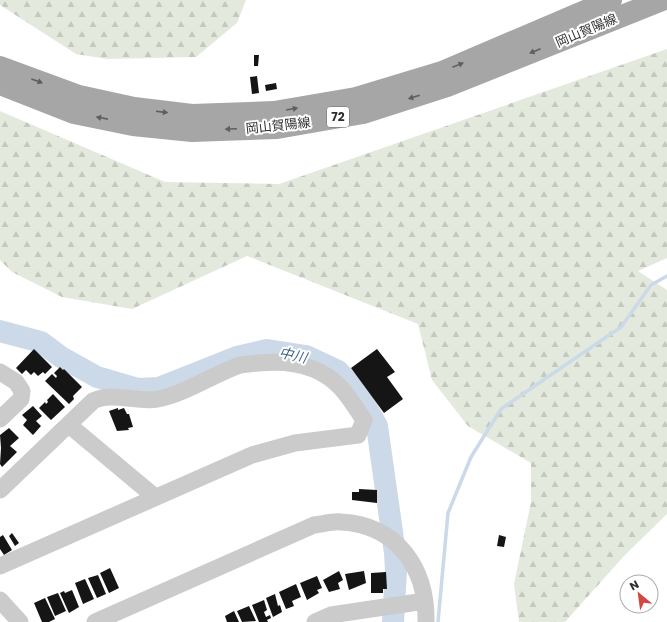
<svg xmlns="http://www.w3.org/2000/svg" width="667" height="622" font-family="Poppins,'Noto Sans JP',sans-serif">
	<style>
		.forest { fill: url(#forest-firs) }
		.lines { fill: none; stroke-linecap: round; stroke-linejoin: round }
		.stream { stroke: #cbd9e8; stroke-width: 3.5 }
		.river { stroke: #cbd9e8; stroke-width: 22 }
		.building { fill: #151515 }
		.minor { stroke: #cbcbcb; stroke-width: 17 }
		.major { stroke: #a6a6a6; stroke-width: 22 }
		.oneway { fill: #5e5e5e }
		.labels { text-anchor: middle; stroke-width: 4; stroke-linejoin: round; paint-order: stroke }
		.shield { fill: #fff; stroke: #6d6d6d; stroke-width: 1 }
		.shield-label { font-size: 12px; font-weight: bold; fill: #2e2e2e }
		.street-label { font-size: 13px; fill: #2e2e2e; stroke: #fff }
		.water-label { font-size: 14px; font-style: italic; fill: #436689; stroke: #fff }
	</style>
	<defs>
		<pattern id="forest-firs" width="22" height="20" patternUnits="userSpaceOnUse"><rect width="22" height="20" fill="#e3eadd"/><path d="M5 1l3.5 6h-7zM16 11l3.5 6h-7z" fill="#c3c9be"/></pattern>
	</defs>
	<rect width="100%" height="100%" fill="#fff"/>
	<path class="forest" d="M 0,0 L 246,0 L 237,23 L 196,57 L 107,59 L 76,54 L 0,5 Z
		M 667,49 L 667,258 L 638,271 L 667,290 L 667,514 L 624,556 L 565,622 L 519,622 L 514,584 L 531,502 L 531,463 L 468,426 L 432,380 L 418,324 L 247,256 L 132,309 L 62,297 L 12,272 L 0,260 L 0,111 L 165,182 L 279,184 Z"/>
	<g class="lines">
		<path class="stream" d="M 438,622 L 448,513 L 471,457 L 501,409 L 621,327 L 651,285 L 667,276"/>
		<path class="river" d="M 0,331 L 41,342 L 61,357 L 97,377 L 138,389 L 159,388 L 237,357 L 267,350 L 306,356 L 338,371 L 357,391 L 377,426 L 395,553 L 396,571 L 393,622"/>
	</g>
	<path class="building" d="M 254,55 L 259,55 L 258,66 L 254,66 Z
		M 257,76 L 259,93 L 252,94 L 250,77 Z
		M 276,83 L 277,89 L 266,91 L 265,85 Z
		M 34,349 L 52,367 L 45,374 L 43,372 L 38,376 L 34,372 L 31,375 L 26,370 L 22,374 L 16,368 Z
		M 377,349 L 395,372 L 387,377 L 403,399 L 384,413 L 351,368 Z
		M 60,367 L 63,370 L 64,369 L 82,387 L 73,396 L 74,399 L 69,404 L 45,381 L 52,374 L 56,378 L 57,376 L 54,373 Z
		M 53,394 L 65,407 L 51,420 L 39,408 L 45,402 L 46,404 L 48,402 L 47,400 Z
		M 33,406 L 42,416 L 36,421 L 41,426 L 33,435 L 23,425 L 27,420 L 22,415 Z
		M 118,408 L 118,410 L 124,408 L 127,414 L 129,414 L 133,427 L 128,428 L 129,430 L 117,431 L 109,411 Z
		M 9,428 L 19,438 L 10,446 L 17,452 L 2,467 L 0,464 L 1,448 L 0,435 Z
		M 359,489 L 377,490 L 377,503 L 352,500 L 352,492 L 359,492 Z
		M 12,533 L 19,543 L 15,546 L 9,536 Z
		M 3,535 L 12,550 L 4,555 L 0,549 L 0,537 Z
		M 499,535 L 506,537 L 504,547 L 497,546 Z
		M 110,568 L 119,588 L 109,593 L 100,573 Z
		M 339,571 L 343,580 L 338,583 L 340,589 L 329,592 L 323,580 Z
		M 364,571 L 366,583 L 349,590 L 345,574 Z
		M 386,572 L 387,589 L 383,589 L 383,593 L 371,593 L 371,573 Z
		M 98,575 L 106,594 L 97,598 L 88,578 Z
		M 317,576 L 322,588 L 317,590 L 319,593 L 307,600 L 300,583 Z
		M 85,579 L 94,599 L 83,604 L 75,583 Z
		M 296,584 L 301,597 L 292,601 L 294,606 L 286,609 L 279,592 Z
		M 72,590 L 79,607 L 69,613 L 60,593 L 64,591 L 65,593 Z
		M 58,593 L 66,611 L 55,616 L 47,597 Z
		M 275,594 L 278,606 L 280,605 L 282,612 L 273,617 L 266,598 Z
		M 45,598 L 55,619 L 49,622 L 42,622 L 34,603 Z
		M 264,600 L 267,610 L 264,612 L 266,617 L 270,615 L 271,618 L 267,620 L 268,622 L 259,622 L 252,605 Z
		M 249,606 L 256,621 L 242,622 L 237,611 Z
		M 234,611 L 239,622 L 227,622 L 225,616 Z"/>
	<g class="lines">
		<path class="minor" d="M 0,372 L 16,382 L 22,391 L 21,399 L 0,419
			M 69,425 L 155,497
			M 0,490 L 93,401 C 112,391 137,403 158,399 C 187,393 212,375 240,365 C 245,364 252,364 258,363 C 288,360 319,364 341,388 C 350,398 357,410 364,420 L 358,435 L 295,443 L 252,455 L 0,566
			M 0,600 L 20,622
			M 95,622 L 314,525 C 323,524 333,521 341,522 C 398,525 427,569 426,622
			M 315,622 L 331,615 L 425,601"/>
		<path class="major" d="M 0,67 L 79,96 L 134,108 L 192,115 L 274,112 L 356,98 L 442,72 L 611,0
			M 0,84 L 74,113 L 133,125 L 192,131 L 277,128 L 363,113 L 447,86 L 662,0"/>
	</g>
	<defs><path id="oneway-solid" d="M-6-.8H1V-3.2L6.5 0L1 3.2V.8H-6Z"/></defs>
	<g class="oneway">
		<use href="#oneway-solid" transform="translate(535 51) rotate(157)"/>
		<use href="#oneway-solid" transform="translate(458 65) rotate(-22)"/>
		<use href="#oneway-solid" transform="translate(37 81) rotate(20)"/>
		<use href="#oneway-solid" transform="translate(414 97) rotate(163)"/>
		<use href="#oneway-solid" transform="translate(292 109) rotate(-10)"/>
		<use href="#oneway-solid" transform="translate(162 112) rotate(7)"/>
		<use href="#oneway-solid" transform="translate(102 118) rotate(-169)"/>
		<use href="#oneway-solid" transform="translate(231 129) rotate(178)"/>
	</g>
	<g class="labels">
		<rect class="shield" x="327" y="107" width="22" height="20" rx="3"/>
		<g class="shield-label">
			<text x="338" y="121">72</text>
		</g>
		<g class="street-label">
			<text transform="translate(586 30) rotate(-23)" y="5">岡山賀陽線</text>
			<text transform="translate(278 125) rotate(-6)" y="5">岡山賀陽線</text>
		</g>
		<g class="water-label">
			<text transform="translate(293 355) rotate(12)" y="5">中川</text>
		</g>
	</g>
	<g transform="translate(639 594) rotate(331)"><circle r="19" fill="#ffffff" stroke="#ababab"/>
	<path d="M0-3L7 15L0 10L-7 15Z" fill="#d54640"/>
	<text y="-6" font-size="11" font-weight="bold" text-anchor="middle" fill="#2e2e2e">N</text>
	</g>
</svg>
